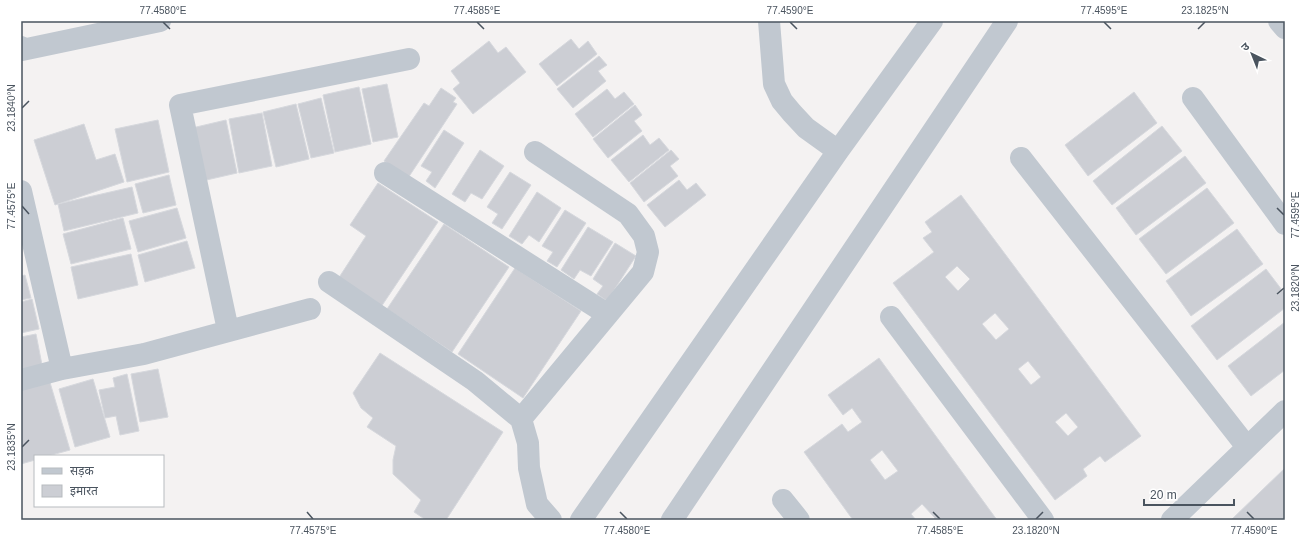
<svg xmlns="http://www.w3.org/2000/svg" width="1306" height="541" font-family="Arial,'Noto Sans Devanagari',sans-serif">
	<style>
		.building { fill: #ccced4; stroke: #d6d8dd; fill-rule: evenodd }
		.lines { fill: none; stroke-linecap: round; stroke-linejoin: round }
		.minor { stroke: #c1c8d0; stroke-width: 22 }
		.ticks { fill: none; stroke: #4a545f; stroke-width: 1.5 }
		.neatline { fill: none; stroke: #4a545f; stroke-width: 1.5 }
		.ticks-label { font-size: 10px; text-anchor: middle; fill: #4a545f }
	</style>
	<rect width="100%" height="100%" fill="#f4f2f2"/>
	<path class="building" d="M 571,39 L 579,49 L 588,41 L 597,54 L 557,86 L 539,64 Z
		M 489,41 L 498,53 L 506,47 L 526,72 L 473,114 L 453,89 L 460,83 L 451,71 Z
		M 599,56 L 607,65 L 598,71 L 606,81 L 573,108 L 557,89 Z
		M 387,84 L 398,137 L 373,142 L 362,89 Z
		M 359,87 L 371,144 L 335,152 L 323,95 Z
		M 441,88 L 456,98 L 453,102 L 457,104 L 408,178 L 384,161 L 424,103 L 429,106 Z
		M 607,89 L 615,99 L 624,92 L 634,104 L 593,137 L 575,114 Z
		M 1134,92 L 1157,123 L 1088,176 L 1065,145 Z
		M 321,98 L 334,153 L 311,158 L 298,104 Z
		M 296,104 L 309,159 L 276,167 L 263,112 Z
		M 635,105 L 642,115 L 634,121 L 642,131 L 608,158 L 593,139 Z
		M 262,113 L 272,166 L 239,173 L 229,119 Z
		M 158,120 L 169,172 L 127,182 L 115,129 Z
		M 226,120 L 237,173 L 202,181 L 192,128 Z
		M 84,124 L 96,160 L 115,154 L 124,182 L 55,205 L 34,140 Z
		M 1162,126 L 1182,151 L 1112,205 L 1093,181 Z
		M 444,130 L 464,143 L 435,188 L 426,181 L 432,172 L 421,166 Z
		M 643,135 L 650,145 L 659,138 L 669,150 L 629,182 L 611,160 Z
		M 480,150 L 504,166 L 482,199 L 471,193 L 465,202 L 452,194 Z
		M 671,150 L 679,159 L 670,166 L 678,176 L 644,202 L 630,183 Z
		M 1185,156 L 1206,183 L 1136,235 L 1116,208 Z
		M 510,172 L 531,185 L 502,229 L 492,223 L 498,214 L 487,207 Z
		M 169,175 L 176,205 L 143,213 L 135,184 Z
		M 679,180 L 687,190 L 696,183 L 706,195 L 665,227 L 647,205 Z
		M 378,183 L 438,222 L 381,307 L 338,279 L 366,236 L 350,225 Z
		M 132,187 L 138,213 L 64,231 L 58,204 Z
		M 1207,188 L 1234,223 L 1166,274 L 1139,239 Z
		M 537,192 L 561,208 L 539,242 L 529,235 L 522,244 L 509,236 Z
		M 961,195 L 1141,436 L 1105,462 L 1100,456 L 1083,469 L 1087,476 L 1055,500 L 893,283 L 934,252 L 923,238 L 932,232 L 925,222 ZM 957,266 L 970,279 L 958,291 L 945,277 ZM 995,313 L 1009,329 L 996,340 L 982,324 ZM 1028,361 L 1041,377 L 1031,385 L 1018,369 ZM 1066,413 L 1078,427 L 1068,436 L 1055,422 Z
		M 177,208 L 186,238 L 138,252 L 129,221 Z
		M 565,210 L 586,223 L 557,267 L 547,261 L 553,252 L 542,246 Z
		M 123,218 L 131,249 L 71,264 L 63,234 Z
		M 444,224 L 509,267 L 452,352 L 387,309 Z
		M 588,227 L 613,242 L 591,276 L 580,270 L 574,279 L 561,270 Z
		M 1237,229 L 1263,264 L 1191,316 L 1166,281 Z
		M 187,241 L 195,268 L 145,282 L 138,255 Z
		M 615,243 L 636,256 L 607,301 L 597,294 L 603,286 L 593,279 Z
		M 131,254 L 138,285 L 78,299 L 71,267 Z
		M 515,268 L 581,311 L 523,398 L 458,354 Z
		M 1266,269 L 1285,294 L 1285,308 L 1217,360 L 1191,326 Z
		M 25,275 L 31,298 L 21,300 L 21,276 Z
		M 32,299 L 39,329 L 21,333 L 21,302 Z
		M 1285,322 L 1285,370 L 1251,396 L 1228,366 Z
		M 36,334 L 43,370 L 21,375 L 21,337 Z
		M 380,353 L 503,432 L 446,520 L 426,520 L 414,512 L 421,500 L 393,474 L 393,460 L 396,446 L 367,427 L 373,418 L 361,408 L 353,393 Z
		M 879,358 L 997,520 L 933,520 L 935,518 L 922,504 L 911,514 L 916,520 L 853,520 L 804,452 L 842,424 L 848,432 L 862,422 L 852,408 L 843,415 L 828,395 ZM 882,450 L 898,471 L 885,480 L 870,460 Z
		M 158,369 L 168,417 L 140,422 L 131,374 Z
		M 127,374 L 139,431 L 120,435 L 116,416 L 105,418 L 99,390 L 115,387 L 113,378 Z
		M 49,379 L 70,450 L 48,456 L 35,456 L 35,460 L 21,464 L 21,387 Z
		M 93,379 L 110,437 L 75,447 L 59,389 Z
		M 1285,468 L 1285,520 L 1231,520 Z"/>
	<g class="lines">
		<path class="minor" d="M 769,21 L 774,84 L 782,101 L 792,113 L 806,128 L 838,151
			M 1279,21 L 1285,28
			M 21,47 L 22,50 L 160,21
			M 1193,98 L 1285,224
			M 1021,158 L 1247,447
			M 385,173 L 607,314
			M 21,191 L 62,369
			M 329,282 L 475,381 L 521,419 L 528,443 L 529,468 L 537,504 L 551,520
			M 891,317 L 1043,520
			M 228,330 L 180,105 L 409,59
			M 21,380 L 62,369 L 144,354 L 310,309
			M 521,419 L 643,272 L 648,252 L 644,236 L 628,214 L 535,152
			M 783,500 L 799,520
			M 581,520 L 838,151 L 932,21
			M 672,520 L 1007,21
			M 1172,520 L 1285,411"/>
	</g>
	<path class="ticks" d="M 163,22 L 170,29M 477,22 L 484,29M 790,22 L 797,29M 1104,22 L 1111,29M 1198,29 L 1205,22M 22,108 L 29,101M 22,206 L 29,214M 1277,208 L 1284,215M 1277,294 L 1284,288M 22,447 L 29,440M 307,512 L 313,519M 620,512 L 627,519M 933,512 L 940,519M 1247,512 L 1254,519M 1036,519 L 1043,512"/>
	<rect width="1306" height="541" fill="none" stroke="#ffffff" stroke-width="44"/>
	<rect x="34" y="455" width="130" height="52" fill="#ffffff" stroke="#b7bbbf"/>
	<rect x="42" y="468" width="20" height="6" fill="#c1c8d0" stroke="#b7bbbf"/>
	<text x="70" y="475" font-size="12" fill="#4a545f">सड़क</text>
	<rect x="42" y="485" width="20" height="12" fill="#ccced4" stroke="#b7bbbf"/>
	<text x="70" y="495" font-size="12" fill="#4a545f">इमारत</text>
	<g transform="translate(1252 54) rotate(317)" stroke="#ffffff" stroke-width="3" paint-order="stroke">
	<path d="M0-3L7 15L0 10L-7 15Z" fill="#4a545f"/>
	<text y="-6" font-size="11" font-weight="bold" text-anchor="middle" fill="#4a545f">उ</text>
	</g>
	<path d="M1144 499v6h90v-6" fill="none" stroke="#4a545f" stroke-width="2"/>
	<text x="1150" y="499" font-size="12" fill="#4a545f" stroke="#ffffff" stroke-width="3" paint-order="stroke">20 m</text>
	<rect x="22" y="22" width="1262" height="497" class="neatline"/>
	<g class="ticks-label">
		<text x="163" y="14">77.4580°E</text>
		<text x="477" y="14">77.4585°E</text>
		<text x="790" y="14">77.4590°E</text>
		<text x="1104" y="14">77.4595°E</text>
		<text x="1205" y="14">23.1825°N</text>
		<text transform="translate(11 108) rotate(-90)" y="4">23.1840°N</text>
		<text transform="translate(11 206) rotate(-90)" y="4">77.4575°E</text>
		<text transform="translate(1295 215) rotate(-90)" y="4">77.4595°E</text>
		<text transform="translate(1295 288) rotate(-90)" y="4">23.1820°N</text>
		<text transform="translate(11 447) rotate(-90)" y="4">23.1835°N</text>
		<text x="313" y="534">77.4575°E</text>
		<text x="627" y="534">77.4580°E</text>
		<text x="940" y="534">77.4585°E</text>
		<text x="1036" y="534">23.1820°N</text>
		<text x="1254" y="534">77.4590°E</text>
	</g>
</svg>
